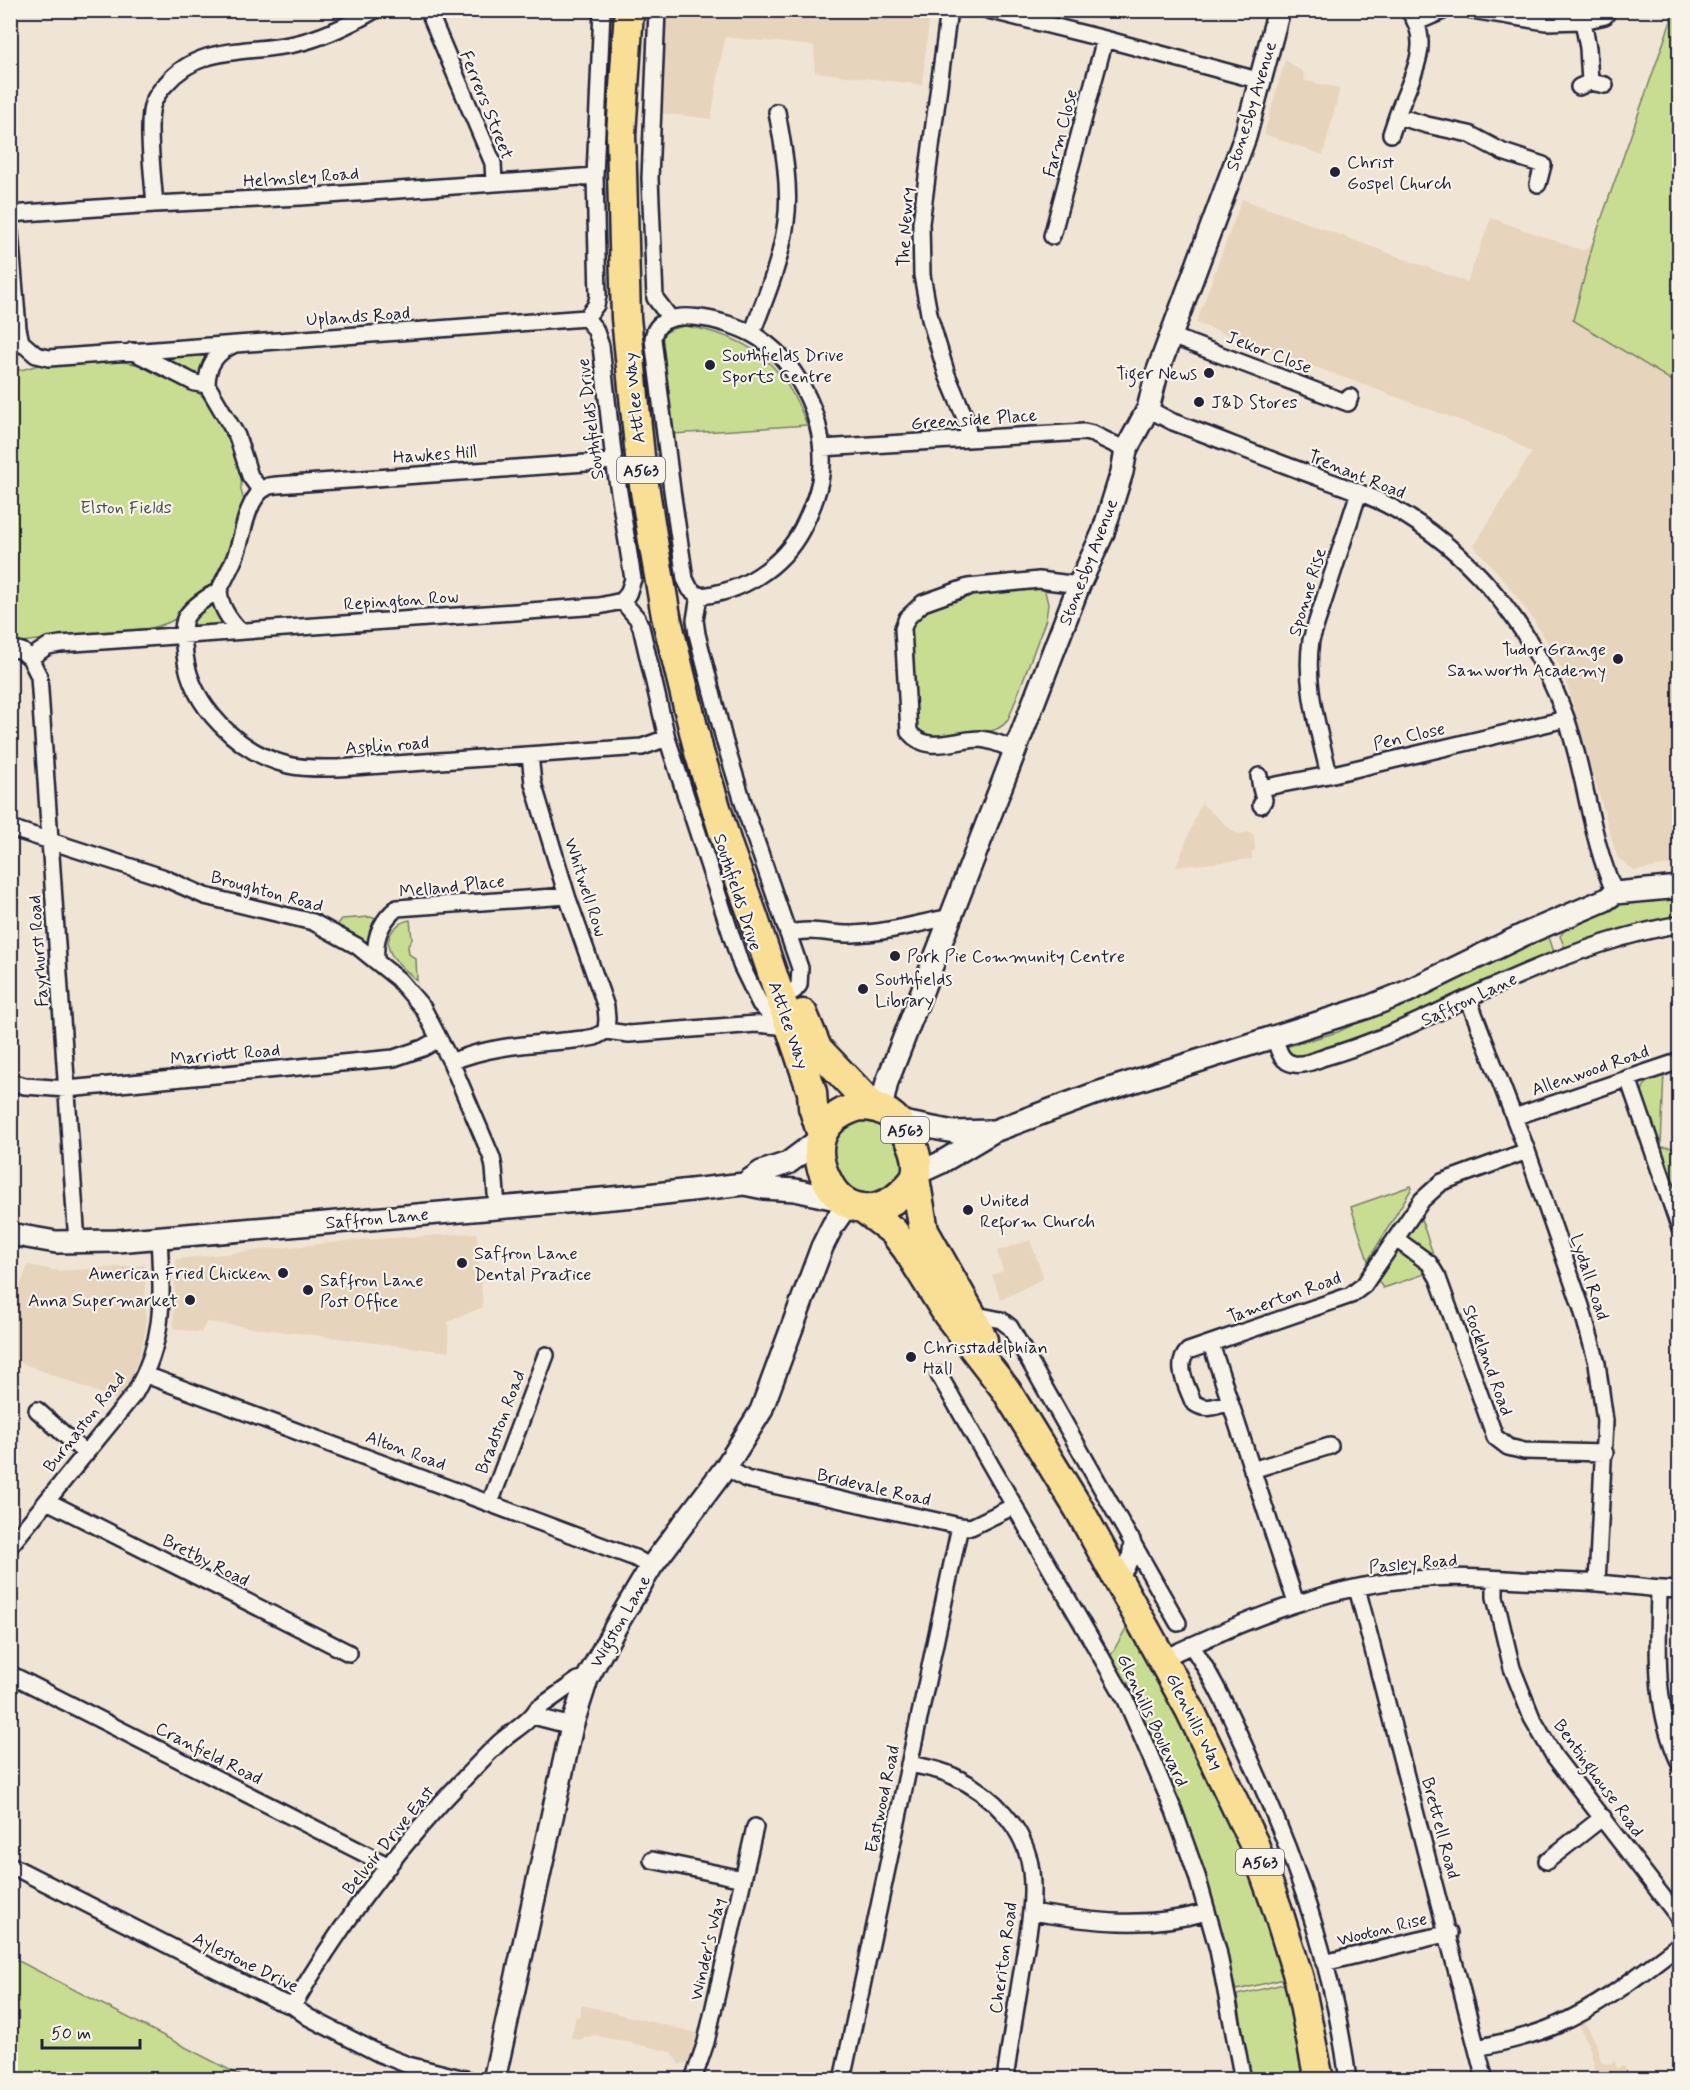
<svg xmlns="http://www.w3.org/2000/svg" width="1690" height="2090" font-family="Mynerve,sans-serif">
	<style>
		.built { fill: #e7d4bc }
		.green { fill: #c9dd92; stroke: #768066; stroke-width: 1.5 }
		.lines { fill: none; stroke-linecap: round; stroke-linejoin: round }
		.street-casing { stroke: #22223b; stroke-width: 20 }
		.secondary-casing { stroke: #22223b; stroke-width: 26 }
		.highway-casing { stroke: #22223b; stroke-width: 33 }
		.street { stroke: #f7f3e8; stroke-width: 15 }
		.secondary { stroke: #f7f3e8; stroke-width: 21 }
		.highway { stroke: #f9df96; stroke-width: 28 }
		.poi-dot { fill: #22223b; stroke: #f7f3e8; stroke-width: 2 }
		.labels { text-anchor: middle; stroke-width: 4.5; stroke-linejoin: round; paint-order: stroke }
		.shield { fill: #f7f3e8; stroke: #62616f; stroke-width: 1.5 }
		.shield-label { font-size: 16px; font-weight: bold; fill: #22223b }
		.street-label { font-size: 18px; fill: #22223b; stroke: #f7f3e8 }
		.poi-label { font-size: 18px; fill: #22223b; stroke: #f7f3e8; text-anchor: start }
		.park-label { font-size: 18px; fill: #4c5151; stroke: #f7f3e8 }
	</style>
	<rect width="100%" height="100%" fill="#f0e5d4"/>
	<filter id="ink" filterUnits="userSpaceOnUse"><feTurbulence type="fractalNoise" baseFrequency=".0167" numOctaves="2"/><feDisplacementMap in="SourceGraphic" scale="12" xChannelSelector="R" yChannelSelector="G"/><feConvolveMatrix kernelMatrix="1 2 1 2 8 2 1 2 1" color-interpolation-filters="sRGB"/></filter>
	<g filter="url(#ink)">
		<path class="built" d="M 665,11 L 930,11 L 922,85 L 815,72 L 814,46 L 725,37 L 711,119 L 659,113 Z
			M 1285,60 L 1303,72 L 1305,81 L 1340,88 L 1323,155 L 1264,134 Z
			M 1242,199 L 1467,282 L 1491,218 L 1584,251 L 1594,240 L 1573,320 L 1679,385 L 1679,863 L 1635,871 L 1617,857 L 1564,674 L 1548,643 L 1530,615 L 1503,579 L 1474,546 L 1531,453 L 1510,439 L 1196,323 Z
			M 1201,803 L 1234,832 L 1240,834 L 1249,832 L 1254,835 L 1255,851 L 1252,851 L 1252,859 L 1176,867 Z
			M 477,1233 L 483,1307 L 448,1322 L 449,1352 L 206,1322 L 201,1333 L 173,1328 L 176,1259 L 358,1240 Z
			M 1030,1240 L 1044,1278 L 1001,1300 L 992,1275 L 1003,1271 L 997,1251 Z
			M 28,1265 L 59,1271 L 145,1265 L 146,1328 L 140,1354 L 132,1376 L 118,1400 L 11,1359 L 11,1311 Z
			M 582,2005 L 697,2033 L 689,2062 L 679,2065 L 672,2052 L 594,2035 L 579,2040 L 571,2038 L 576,2016 L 579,2017 Z
			M 1584,2020 L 1596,2043 L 1601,2061 L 1606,2064 L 1615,2061 L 1617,2068 L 1625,2066 L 1626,2073 L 1637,2074 L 1638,2079 L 1574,2080 L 1596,2072 L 1590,2049 L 1578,2022 Z"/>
		<path class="green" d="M 1672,11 L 1680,11 L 1679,385 L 1573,320 L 1594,240 L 1671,21 Z
			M 685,326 C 749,336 784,363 807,425 L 673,434 L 661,335 L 672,329 Z
			M 205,352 L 208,356 L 201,376 L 199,377 L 172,364 L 170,356 Z
			M 107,360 C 141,363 177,372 203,397 C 225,418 245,457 241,487 C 240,493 245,498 244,504 C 239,550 217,593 177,618 C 152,633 116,633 88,636 C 62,638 36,640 11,643 L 10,367 L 21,370 L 42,364 Z
			M 1038,587 L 1045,591 L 1048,604 L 1046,619 L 1008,720 C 1005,724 1001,727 997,729 C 980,736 936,741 920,736 L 915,728 L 908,630 L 917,614 L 963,594 Z
			M 208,605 L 216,607 L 223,620 L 222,625 L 191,628 L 189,620 Z
			M 1679,894 L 1679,918 L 1614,932 L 1565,948 L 1560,936 L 1568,926 L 1626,901 Z
			M 370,917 L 374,918 L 376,922 L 369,941 L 365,943 L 341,930 L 338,924 L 342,919 Z
			M 410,920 L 412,939 L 408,946 L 409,954 L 416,959 L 417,981 C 404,967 377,952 393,930 C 398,924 403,921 410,920 Z
			M 1547,931 L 1554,952 L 1512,969 L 1396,1025 L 1300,1058 L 1286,1053 L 1286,1047 L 1338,1032 Z
			M 1664,1071 L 1661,1147 L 1679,1148 L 1679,1203 L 1661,1148 L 1657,1147 L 1640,1095 L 1649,1076 Z
			M 863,1119 L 883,1124 L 898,1144 L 903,1161 L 902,1172 L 891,1190 C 883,1192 870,1196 862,1195 C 842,1192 823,1148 837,1132 C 843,1126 855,1122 863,1119 Z
			M 1411,1186 L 1412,1188 L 1368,1261 L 1351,1207 Z
			M 1418,1210 L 1434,1257 L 1430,1258 C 1406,1239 1402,1239 1418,1210 Z
			M 1398,1251 L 1413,1256 L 1428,1273 L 1383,1288 L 1375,1276 L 1393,1253 Z
			M 1130,1621 L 1231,1813 L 1289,1978 L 1236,1990 L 1216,1922 L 1109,1659 Z
			M 10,1957 L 11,1957 L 247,2079 L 11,2079 Z
			M 1283,1984 L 1289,1988 L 1308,2079 L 1251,2079 L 1237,1995 Z"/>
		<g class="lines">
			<g class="street-casing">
				<path id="street" d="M 428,10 L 493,163 L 494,182
					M 602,10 L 595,176 L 598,296 L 596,305 L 586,318 L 595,329 L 601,346 L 614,461 L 633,579 L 628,594 L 622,601 L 637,618 L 641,627 L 667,738 L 741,965 L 760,1004 L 787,1033
					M 657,10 L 650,178 L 655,298 L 670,318
					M 949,10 L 921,223 L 922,275 L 930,319 L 947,375 L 966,420 L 969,439
					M 988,10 L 1105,39 L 1261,81
					M 1408,10 C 1436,44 1408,82 1397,116 L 1427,125 L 1469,134 L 1503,152 L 1543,165 L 1538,184
					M 1471,10 L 1546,22 L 1583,21 L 1588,48 L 1590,82
					M 1583,21 L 1605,16
					M 1417,22 L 1445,10
					M 1579,87 L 1590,82 L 1605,85
					M 1391,134 L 1397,116
					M 155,204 C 153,182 146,120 153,103 C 156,96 161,89 166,84 C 200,44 248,54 294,44 C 323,38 349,25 375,10
					M 10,214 L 155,204 L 301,197 L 595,176
					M 10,232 L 18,328 L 21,342
					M 1052,236 L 1105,39
					M 752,333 C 766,297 781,261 786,222 C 791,188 783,145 777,112
					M 1171,336 L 1348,403 L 1350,397
					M 10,348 L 21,342 L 36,355 L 49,358 L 586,318
					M 132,351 L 195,383 L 207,385 L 237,436 L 250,476 L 261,491 C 243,509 244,539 233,562 C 231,566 220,589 219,590 C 217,593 214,593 211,595 C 203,600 189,610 185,619 C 181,630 184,644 185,655 C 191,706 239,753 288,765 C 304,769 322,768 338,768 L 642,747 L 667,738
					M 207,385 C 207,365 216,353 233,345
					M 1148,409 L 1173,422 C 1214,437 1255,454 1296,469 C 1332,483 1372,494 1405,515 C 1480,561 1536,635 1566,718 C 1586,775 1590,838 1615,893
					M 822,448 L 1084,432 L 1093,434 L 1126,450
					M 261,491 L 269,486 L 277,485 L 614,461
					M 219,590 C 220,607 229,619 240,631
					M 699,596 C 741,593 782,567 802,529 C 812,509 821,488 822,465 C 824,416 796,358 752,334 C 731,322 657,300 653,339 L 672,490 L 685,579 L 690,589 L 699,596 L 695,620 L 697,634 L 725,743 L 747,815 L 800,968 L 799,985 L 794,991
					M 10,648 L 22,651 L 30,658 L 48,646 L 60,644 L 599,606 L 622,601
					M 30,658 L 39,676 L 77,1243
					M 1016,751 C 1005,746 993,740 980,739 C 955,739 928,755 909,732 L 903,628 L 907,618 L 923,603 L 968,587 L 1039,580 L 1079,585
					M 530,755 L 533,783 L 567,896 L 606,1007 L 607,1019 L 606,1031
					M 1329,775 C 1319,730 1304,686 1311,640 L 1359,492
					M 1259,776 L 1261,788 L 1329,775 L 1566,719
					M 1261,805 L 1264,800 L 1261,788
					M 10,828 L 162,877 L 205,896 L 313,922 L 357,946 L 398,979 L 423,1008 L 451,1062 L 492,1158 L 494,1168 L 497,1207
					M 788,934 C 809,927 832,935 853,934 C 884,933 912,925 941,919 L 950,920
					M 376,959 C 374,938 381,921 397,908 L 567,896
					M 1468,998 L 1527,1151 L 1581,1306 L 1597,1363 L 1605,1421 L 1597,1583
					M 1274,1036 C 1278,1048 1280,1062 1294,1064 C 1304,1066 1316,1060 1325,1057 C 1389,1039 1445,1007 1506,981 C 1562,956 1619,935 1680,924
					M 451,1062 C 492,1044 540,1044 584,1039 L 595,1037 L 606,1031 L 629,1034 L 756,1024 L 778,1026
					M 1628,1078 L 1680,1229
					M 10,1082 L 25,1086 L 67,1089 L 394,1058 L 423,1048 L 439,1039
					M 1514,1117 L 1680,1061
					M 1396,1239 L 1429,1263 L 1438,1278 L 1495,1437 L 1508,1447 L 1524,1451 L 1605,1453
					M 971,1314 L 1001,1320 L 1010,1327 L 1178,1623
					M 1211,1344 L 1296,1603
					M 146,1375 L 635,1558 L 651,1567
					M 939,1375 L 1126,1700 L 1174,1811 L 1197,1876 L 1218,1950 L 1243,2080
					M 1230,1402 C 1217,1406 1205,1412 1193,1402 C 1187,1386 1174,1365 1188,1351 L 1351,1295 L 1364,1285 L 1422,1200 L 1442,1182 L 1527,1151
					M 37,1410 L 86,1454
					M 726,1467 L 746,1479 L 960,1526 L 971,1527 L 1014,1506
					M 1252,1470 L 1330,1446
					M 47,1501 L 349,1653
					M 490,1503 L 546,1355
					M 10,1546 L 135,1393 C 166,1338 162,1299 159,1237
					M 1118,1578 C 1130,1567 1131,1556 1132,1540
					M 1495,1579 L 1495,1597 L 1512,1668 L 1532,1718 L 1554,1756 L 1680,1919
					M 1357,1588 L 1485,2080
					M 1659,1589 C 1658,1651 1653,1706 1680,1764
					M 1191,1645 C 1219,1686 1239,1734 1259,1779 C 1301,1873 1335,1977 1348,2080
					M 1162,1659 C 1247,1619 1335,1582 1430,1578 C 1460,1576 1491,1578 1521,1580 C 1547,1581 1572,1581 1598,1583 C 1625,1585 1652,1589 1680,1590
					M 10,1674 L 389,1866
					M 533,1716 L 572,1726
					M 909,1764 C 924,1767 939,1769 953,1776 C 991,1793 1026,1828 1031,1871 C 1035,1904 1027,1938 1022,1971 C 1016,2007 1010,2043 1005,2080
					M 652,1860 L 743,1879
					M 1547,1861 L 1603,1817
					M 10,1865 L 276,2000 L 293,2006 L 308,2017 L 380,2054 L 408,2065 L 469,2080
					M 1031,1912 C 1093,1922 1146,1929 1207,1912
					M 1324,1963 L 1449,1933
					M 293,2006 C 335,1933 386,1864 442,1802 C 461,1782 480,1761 500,1742 C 512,1731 529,1723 537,1709 L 578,1680 L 587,1679
					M 1477,2048 C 1504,2042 1532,2036 1557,2025 C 1603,2005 1640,1974 1680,1944
					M 693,2080 L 706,2042 L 755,1827
					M 842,2080 L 960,1526"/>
			</g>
			<g class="secondary-casing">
				<path id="secondary" d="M 881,1109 L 887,1082 L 1079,585 L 1103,533 L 1122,472 L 1126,450 L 1148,409 L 1157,373 L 1245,137 L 1279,10
					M 898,1121 L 954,1132 L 991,1131
					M 916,1174 L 940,1163 L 994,1131 L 1094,1094 L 1368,1007 L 1406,992 L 1525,934 L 1605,900 L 1615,893 L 1680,887
					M 744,1184 L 761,1172 L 788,1163 L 820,1139
					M 10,1234 L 56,1242 L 117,1241 L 647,1195 L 744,1184 L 764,1188 L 795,1190 L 841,1200
					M 494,2080 L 572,1726 L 587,1679 L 620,1619 L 651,1567 L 726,1467 L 761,1411 L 822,1247 L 833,1225 L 847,1205"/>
			</g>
			<g class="highway-casing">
				<path id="highway" d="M 629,10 L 621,135 L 626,318 L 641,466 L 653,541 L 666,616 L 699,752 L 728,847 L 753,916 L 812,1092 L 813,1107 L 822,1135
					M 803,1014 L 817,1048 L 872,1106
					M 860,1106 C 879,1106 891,1112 903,1128 C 912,1140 920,1160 916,1175 C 914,1182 907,1188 902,1193 C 879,1215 845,1214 829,1184 C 809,1149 819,1117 860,1106 Z
					M 915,1178 L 924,1231 L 971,1314 L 983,1340
					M 864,1209 L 893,1231 L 907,1249 L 948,1315 L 1006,1390 L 1079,1509 L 1190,1710 L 1254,1844 L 1277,1908 L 1299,1979 L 1319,2080"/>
			</g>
			<use href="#street" class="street"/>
			<use href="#secondary" class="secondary"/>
			<use href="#highway" class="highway"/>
		</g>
	</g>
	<g class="poi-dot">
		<circle cx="1335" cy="172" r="6"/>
		<circle cx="710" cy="365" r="6"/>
		<circle cx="1209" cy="373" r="6"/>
		<circle cx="1199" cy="402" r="6"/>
		<circle cx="1618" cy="659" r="6"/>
		<circle cx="895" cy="956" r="6"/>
		<circle cx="863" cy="989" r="6"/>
		<circle cx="968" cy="1210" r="6"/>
		<circle cx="462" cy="1263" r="6"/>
		<circle cx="283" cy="1273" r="6"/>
		<circle cx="308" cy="1290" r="6"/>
		<circle cx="190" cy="1300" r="6"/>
		<circle cx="911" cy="1357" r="6"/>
	</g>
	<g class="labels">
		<g class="shield">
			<rect x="617" y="457" width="48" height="26" rx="4.5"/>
			<rect x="881" y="1117" width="48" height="26" rx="4.5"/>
			<rect x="1236" y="1849" width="48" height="26" rx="4.5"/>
		</g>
		<g class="shield-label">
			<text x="641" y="476">A563</text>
			<text x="905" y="1136">A563</text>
			<text x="1260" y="1868">A563</text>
		</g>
		<g class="street-label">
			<text transform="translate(487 105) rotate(68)" y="6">Ferrers Street</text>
			<text transform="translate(1251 106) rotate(-73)" y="6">Stonesby Avenue</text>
			<text transform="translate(1060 133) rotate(-75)" y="6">Farm Close</text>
			<text transform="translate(301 177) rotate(-4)" y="6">Helmsley Road</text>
			<text transform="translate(905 227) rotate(-87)" y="6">The Newry</text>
			<text transform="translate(358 316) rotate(-4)" y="6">Uplands Road</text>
			<text transform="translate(1269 352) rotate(21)" y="6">Jekor Close</text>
			<text transform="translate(634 398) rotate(-96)" y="6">Attlee Way</text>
			<text transform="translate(590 419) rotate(-97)" y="6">Southfields Drive</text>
			<text transform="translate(974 419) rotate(-4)" y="6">Greenside Place</text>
			<text transform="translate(435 454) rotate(-4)" y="6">Hawkes Hill</text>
			<text transform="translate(1357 474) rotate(22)" y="6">Trenant Road</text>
			<text transform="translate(1088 562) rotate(-69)" y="6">Stonesby Avenue</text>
			<text transform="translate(1307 592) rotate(-73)" y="6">Sponne Rise</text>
			<text transform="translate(401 600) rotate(-4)" y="6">Repington Row</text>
			<text transform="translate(1409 736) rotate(-13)" y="6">Pen Close</text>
			<text transform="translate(387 745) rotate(-4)" y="6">Asplin road</text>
			<text transform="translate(452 886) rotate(-6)" y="6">Melland Place</text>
			<text transform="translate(586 887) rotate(72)" y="6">Whitwell Row</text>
			<text transform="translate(267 891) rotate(15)" y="6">Broughton Road</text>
			<text transform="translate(738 892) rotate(72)" y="6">Southfields Drive</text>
			<text transform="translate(38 951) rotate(-94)" y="6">Fayrhurst Road</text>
			<text transform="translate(1469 999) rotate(-25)" y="6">Saffron Lane</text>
			<text transform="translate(789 1025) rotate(71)" y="6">Attlee Way</text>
			<text transform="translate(225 1054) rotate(-5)" y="6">Marriott Road</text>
			<text transform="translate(1590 1070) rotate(-19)" y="6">Allenwood Road</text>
			<text transform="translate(377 1218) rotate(-5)" y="6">Saffron Lane</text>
			<text transform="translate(1590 1277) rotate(72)" y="6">Lydall Road</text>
			<text transform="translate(1284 1297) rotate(-20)" y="6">Tamerton Road</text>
			<text transform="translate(1488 1360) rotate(70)" y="6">Stockland Road</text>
			<text transform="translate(84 1422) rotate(-52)" y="6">Burnaston Road</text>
			<text transform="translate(500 1422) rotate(-69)" y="6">Bradston Road</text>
			<text transform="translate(406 1450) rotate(20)" y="6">Alton Road</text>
			<text transform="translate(874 1487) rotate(13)" y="6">Bridevale Road</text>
			<text transform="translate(206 1560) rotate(27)" y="6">Bretby Road</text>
			<text transform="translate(1413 1563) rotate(-5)" y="6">Pasley Road</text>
			<text transform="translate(620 1621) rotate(-60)" y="6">Wigston Lane</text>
			<text transform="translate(1153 1720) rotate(65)" y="6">Glenhills Boulevard</text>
			<text transform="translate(1195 1721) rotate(63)" y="6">Glenhills Way</text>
			<text transform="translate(209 1753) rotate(27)" y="6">Cranfield Road</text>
			<text transform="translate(1599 1778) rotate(54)" y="6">Bentinghouse Road</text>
			<text transform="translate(882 1799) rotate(-78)" y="6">Eastwood Road</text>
			<text transform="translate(1441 1828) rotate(75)" y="6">Brettell Road</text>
			<text transform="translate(388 1840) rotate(-51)" y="6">Belvoir Drive East</text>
			<text transform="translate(1382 1929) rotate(-14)" y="6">Wooton Rise</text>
			<text transform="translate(707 1949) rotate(-77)" y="6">Winder's Way</text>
			<text transform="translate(1003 1958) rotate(-82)" y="6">Cheriton Road</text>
			<text transform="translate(246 1962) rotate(26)" y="6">Aylestone Drive</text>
		</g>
		<g class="poi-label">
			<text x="1347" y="168">Christ<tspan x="1347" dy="21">Gospel Church</tspan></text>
			<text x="722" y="361">Southfields Drive<tspan x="722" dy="21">Sports Centre</tspan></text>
			<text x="1197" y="379" text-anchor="end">Tiger News</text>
			<text x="1211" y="408">J&amp;D Stores</text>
			<text x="1606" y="655" text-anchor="end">Tudor Grange<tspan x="1606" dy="21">Samworth Academy</tspan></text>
			<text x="907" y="962">Pork Pie Community Centre</text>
			<text x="875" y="985">Southfields<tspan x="875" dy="21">Library</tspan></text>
			<text x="980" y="1206">United<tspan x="980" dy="21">Reform Church</tspan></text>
			<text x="474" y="1259">Saffron Lane<tspan x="474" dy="21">Dental Practice</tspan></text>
			<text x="271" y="1279" text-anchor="end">American Fried Chicken</text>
			<text x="320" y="1286">Saffron Lane<tspan x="320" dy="21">Post Office</tspan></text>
			<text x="178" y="1306" text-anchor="end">Anna Supermarket</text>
			<text x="923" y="1353">Chrisstadelphian<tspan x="923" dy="21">Hall</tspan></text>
		</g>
		<g class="park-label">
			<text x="126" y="513">Elston Fields</text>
		</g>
	</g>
	<rect width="1690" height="2090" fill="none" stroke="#f7f3e8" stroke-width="36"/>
	<rect x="18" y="18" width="1654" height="2054" fill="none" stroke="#22223b" stroke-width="2" filter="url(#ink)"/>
	<path d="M42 2039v9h98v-9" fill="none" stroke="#22223b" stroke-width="3"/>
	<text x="51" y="2039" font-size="18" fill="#22223b" stroke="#f7f3e8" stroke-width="4.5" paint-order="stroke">50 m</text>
</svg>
